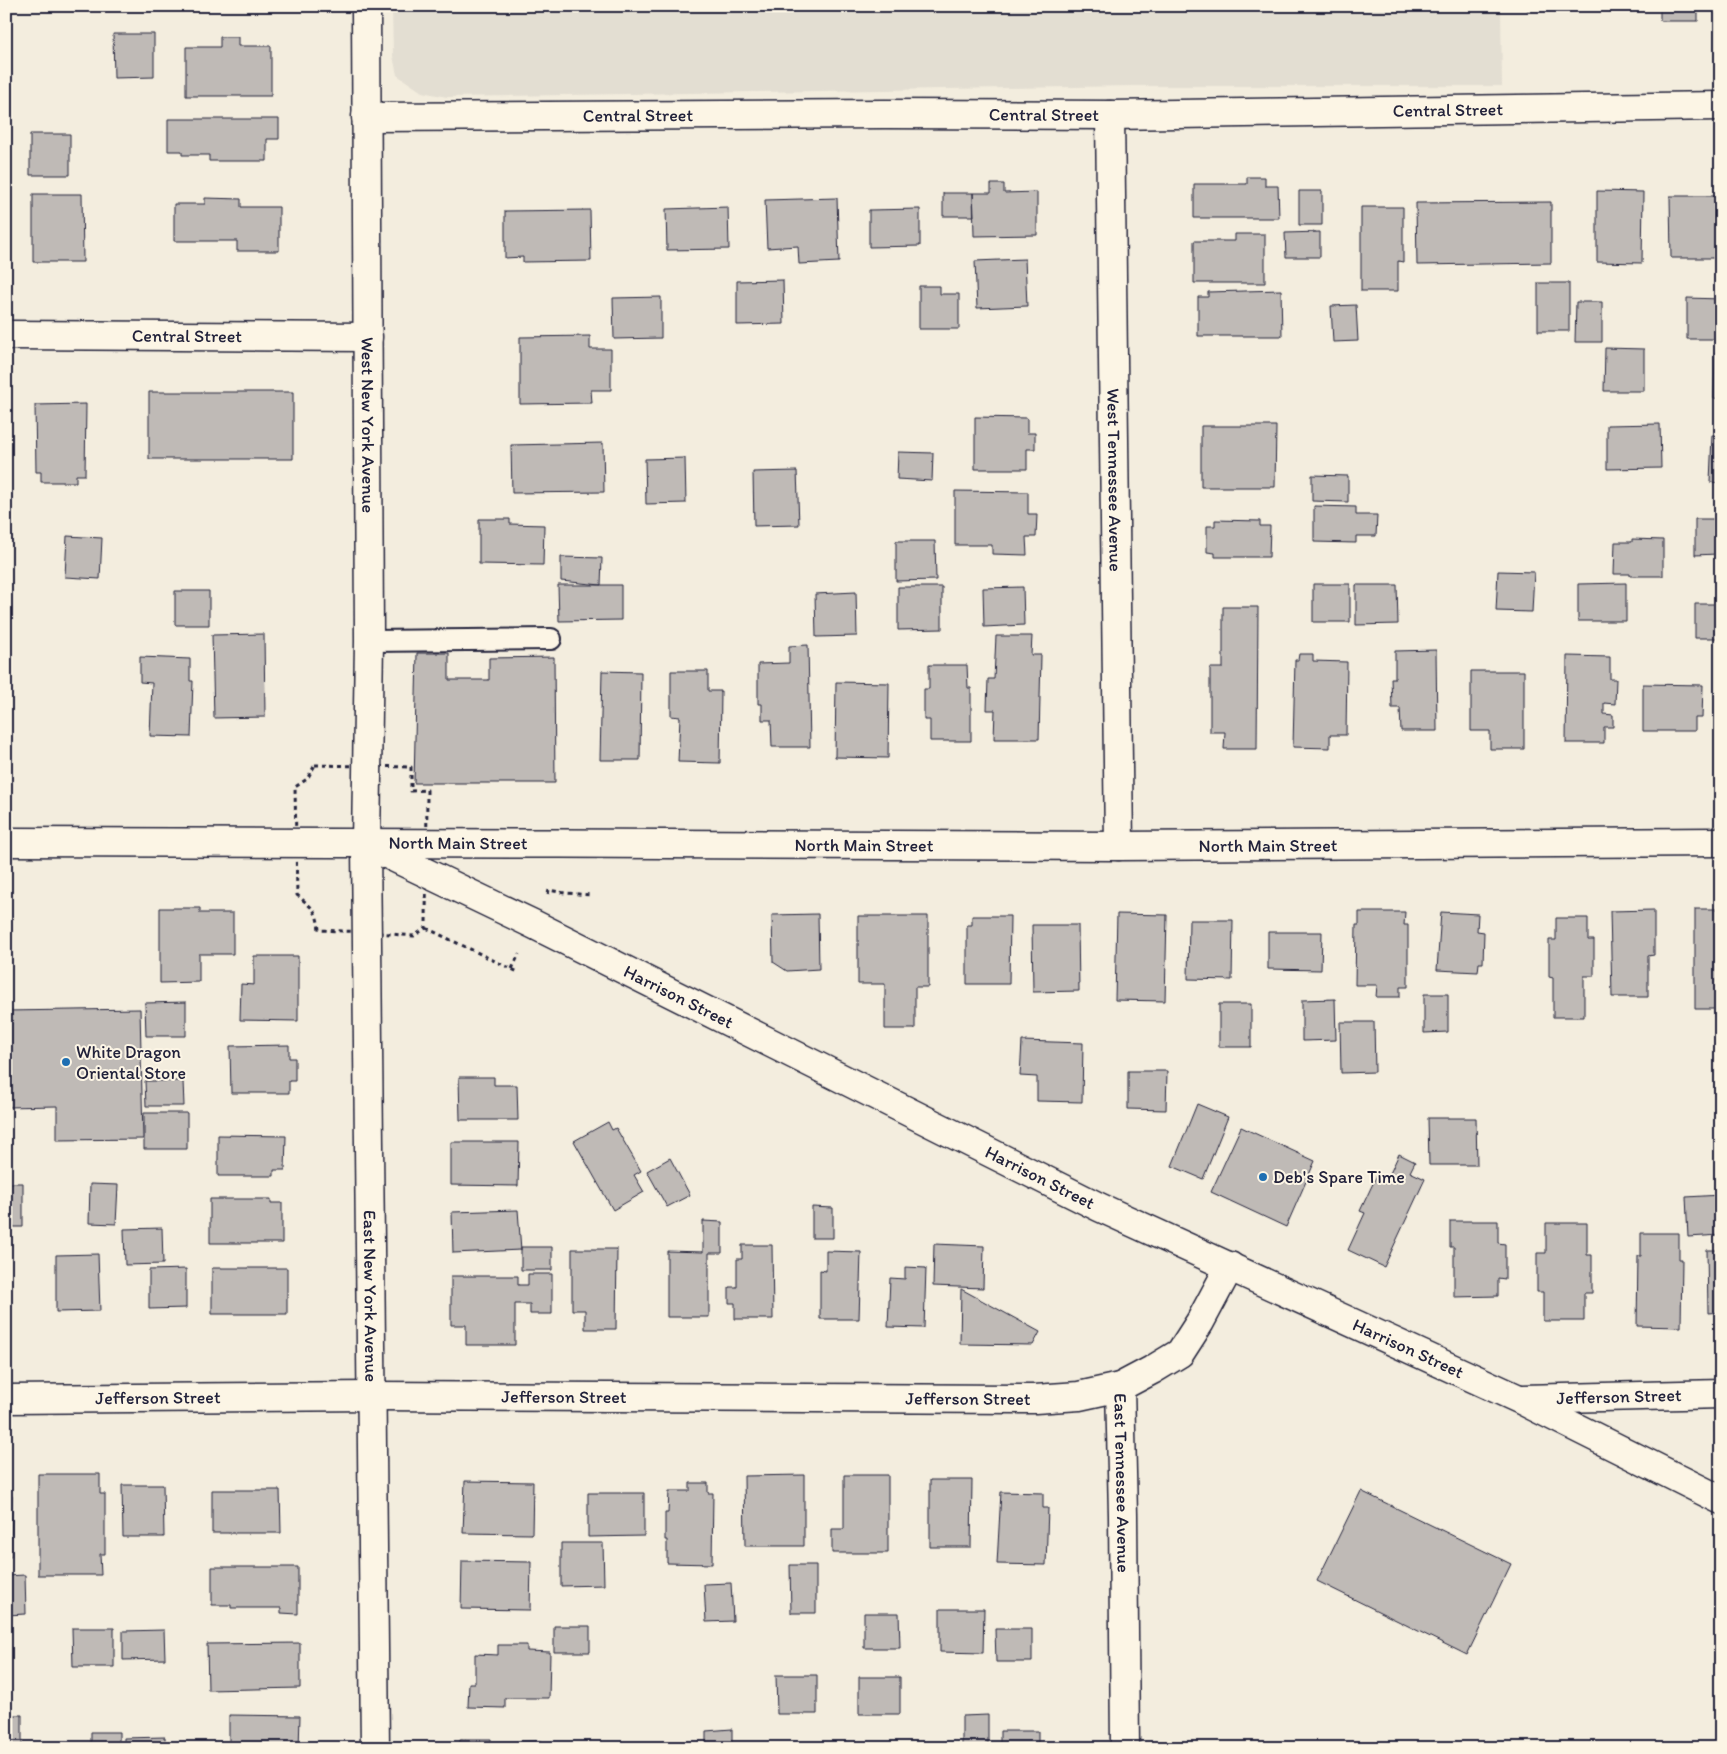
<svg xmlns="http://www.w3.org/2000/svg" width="1727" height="1754" font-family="Itim,sans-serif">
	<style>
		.built { fill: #e3ded2 }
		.building { fill: #bfbab6; stroke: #22223b }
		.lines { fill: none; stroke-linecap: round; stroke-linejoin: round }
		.lane-casing { stroke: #22223b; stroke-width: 24 }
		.street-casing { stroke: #22223b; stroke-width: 31 }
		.secondary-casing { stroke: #22223b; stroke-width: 31 }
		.path { stroke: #22223b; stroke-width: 3; stroke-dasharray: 4 4; stroke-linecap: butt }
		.lane { stroke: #fcf5e5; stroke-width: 20 }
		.street { stroke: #fcf5e5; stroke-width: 28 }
		.secondary { stroke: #fcf5e5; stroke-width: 28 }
		.poi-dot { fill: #1f6fb2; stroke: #fcf5e5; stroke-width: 2 }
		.labels { text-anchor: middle; stroke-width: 4; stroke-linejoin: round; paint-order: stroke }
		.street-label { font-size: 18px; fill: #22223b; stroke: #fcf5e5 }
		.poi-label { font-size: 18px; fill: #22223b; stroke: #fcf5e5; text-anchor: start }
	</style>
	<rect width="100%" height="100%" fill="#f3edde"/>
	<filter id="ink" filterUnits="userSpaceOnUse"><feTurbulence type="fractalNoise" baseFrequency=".02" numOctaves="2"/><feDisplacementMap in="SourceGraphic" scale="10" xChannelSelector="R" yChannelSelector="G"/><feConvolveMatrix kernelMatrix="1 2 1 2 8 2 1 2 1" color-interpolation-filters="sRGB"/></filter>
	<g filter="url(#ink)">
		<path class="built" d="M 392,6 L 1501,6 L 1502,86 L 1134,86 L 447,97 L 422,92 L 397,75 L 393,56 Z"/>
		<path class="building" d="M 1527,6 L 1586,6 L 1586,9 L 1527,10 Z
			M 1660,6 L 1698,6 L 1698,21 L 1660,21 Z
			M 113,34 L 154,34 L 154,77 L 114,78 Z
			M 220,37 L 238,37 L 238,46 L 271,46 L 271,96 L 186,96 L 186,47 L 220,47 Z
			M 168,119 L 279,119 L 279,139 L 267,139 L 267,161 L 209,161 L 209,155 L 182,155 L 182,151 L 168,151 Z
			M 30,134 L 70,134 L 70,175 L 30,175 Z
			M 1247,177 L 1265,177 L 1265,186 L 1278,186 L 1279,218 L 1194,218 L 1194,184 L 1247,184 Z
			M 991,184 L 1004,184 L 1004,193 L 1037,192 L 1037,235 L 974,236 L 973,193 L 991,193 Z
			M 1299,191 L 1322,191 L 1322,225 L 1299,225 Z
			M 1597,191 L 1643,192 L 1642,263 L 1597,262 Z
			M 943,193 L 973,193 L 974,216 L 943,216 Z
			M 33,194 L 82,194 L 83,262 L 33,262 Z
			M 1670,196 L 1716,196 L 1716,258 L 1671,258 Z
			M 205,198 L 241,199 L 241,207 L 279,207 L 279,251 L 237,251 L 237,241 L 174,241 L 174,204 L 205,204 Z
			M 837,198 L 839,262 L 799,264 L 798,246 L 767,248 L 765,200 Z
			M 1551,202 L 1551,263 L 1417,265 L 1416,203 Z
			M 728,207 L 729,249 L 667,250 L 666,209 Z
			M 1361,207 L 1403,207 L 1403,262 L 1398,261 L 1398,291 L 1361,291 Z
			M 920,209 L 920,246 L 869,247 L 869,210 Z
			M 590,210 L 591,261 L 523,262 L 523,257 L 505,258 L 505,211 Z
			M 1320,232 L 1320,257 L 1286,257 L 1285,233 Z
			M 1235,234 L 1265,234 L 1265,283 L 1194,283 L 1194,241 L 1235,241 Z
			M 1025,259 L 1027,306 L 977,308 L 975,261 Z
			M 783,280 L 784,324 L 737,325 L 737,281 Z
			M 1538,283 L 1569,283 L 1569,331 L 1538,331 Z
			M 919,286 L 940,286 L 940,294 L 959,294 L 959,329 L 919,329 Z
			M 1281,290 L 1282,336 L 1198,336 L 1198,297 L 1208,297 L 1208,292 Z
			M 661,297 L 661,338 L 614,339 L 613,298 Z
			M 1687,298 L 1721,299 L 1721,339 L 1687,339 Z
			M 1576,302 L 1602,302 L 1602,342 L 1575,342 Z
			M 1356,305 L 1358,341 L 1333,342 L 1331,306 Z
			M 590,336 L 590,349 L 611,349 L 611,390 L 591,390 L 592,403 L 520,404 L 520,337 Z
			M 1605,348 L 1644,349 L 1644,391 L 1604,391 Z
			M 1715,352 L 1721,352 L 1721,399 L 1714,398 Z
			M 149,392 L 293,392 L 293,459 L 149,459 Z
			M 86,404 L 85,475 L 76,475 L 76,482 L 41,482 L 41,472 L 36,472 L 35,405 Z
			M 975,417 L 1027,418 L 1027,433 L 1035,433 L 1035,449 L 1027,449 L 1027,469 L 975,469 Z
			M 1660,424 L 1661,468 L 1607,469 L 1607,425 Z
			M 1201,426 L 1276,426 L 1275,487 L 1201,487 Z
			M 1712,435 L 1721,435 L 1721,483 L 1710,482 Z
			M 603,443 L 604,492 L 512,493 L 511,445 Z
			M 898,452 L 933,453 L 932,481 L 897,479 Z
			M 685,458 L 686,503 L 646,504 L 645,459 Z
			M 797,471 L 799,525 L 754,526 L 753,472 Z
			M 1312,475 L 1348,476 L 1348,502 L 1312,501 Z
			M 955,491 L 1028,492 L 1028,514 L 1037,514 L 1036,537 L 1026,537 L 1027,555 L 992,554 L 992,545 L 955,545 Z
			M 1314,506 L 1356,507 L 1356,515 L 1377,515 L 1376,536 L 1356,536 L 1356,543 L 1314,542 Z
			M 479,519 L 510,519 L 510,524 L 544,525 L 543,565 L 479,564 Z
			M 1695,519 L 1721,519 L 1721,563 L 1717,563 L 1717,554 L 1695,555 Z
			M 1215,520 L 1260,521 L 1260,526 L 1270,526 L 1269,557 L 1215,557 L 1215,553 L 1207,552 L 1207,526 L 1215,526 Z
			M 67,536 L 102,538 L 100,579 L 65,577 Z
			M 1632,539 L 1663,540 L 1663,576 L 1630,576 L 1630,574 L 1614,574 L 1615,542 L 1632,542 Z
			M 896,541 L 935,541 L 936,580 L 896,581 Z
			M 561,557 L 602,558 L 601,585 L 561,581 Z
			M 1498,571 L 1534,572 L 1532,612 L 1496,611 Z
			M 1626,583 L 1626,621 L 1578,621 L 1578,584 Z
			M 1313,584 L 1350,584 L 1350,622 L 1313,622 Z
			M 558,585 L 621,585 L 621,620 L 559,621 Z
			M 1356,585 L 1397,585 L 1398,624 L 1356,625 Z
			M 898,587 L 942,587 L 942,629 L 898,630 Z
			M 1023,587 L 1024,625 L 984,627 L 983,588 Z
			M 175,591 L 209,591 L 209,625 L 175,625 Z
			M 856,592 L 857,636 L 816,637 L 815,594 Z
			M 1695,604 L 1719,604 L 1719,638 L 1695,638 Z
			M 1223,607 L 1258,607 L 1257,749 L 1224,749 L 1225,732 L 1210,732 L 1210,668 L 1223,668 Z
			M 264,634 L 265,717 L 214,718 L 212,635 Z
			M 996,636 L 1032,636 L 1031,655 L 1041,655 L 1039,739 L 994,739 L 995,710 L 987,710 L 988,679 L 994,679 Z
			M 808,645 L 810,747 L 772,747 L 771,720 L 762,720 L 762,704 L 758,704 L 758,664 L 789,663 L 789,646 Z
			M 1436,650 L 1437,731 L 1401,731 L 1400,708 L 1392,708 L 1391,678 L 1395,678 L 1395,651 Z
			M 417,653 L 449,653 L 449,680 L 489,680 L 489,658 L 554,657 L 555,783 L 414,783 Z
			M 1299,654 L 1313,654 L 1313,661 L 1347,662 L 1346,735 L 1330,735 L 1330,748 L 1293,747 L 1295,660 L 1298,660 Z
			M 1567,656 L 1610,657 L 1610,679 L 1616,679 L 1615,704 L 1604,703 L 1604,714 L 1613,715 L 1613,727 L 1604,727 L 1604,743 L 1566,743 Z
			M 140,657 L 190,659 L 190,681 L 193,681 L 191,737 L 150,736 L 152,683 L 140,682 Z
			M 929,665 L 967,665 L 968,688 L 971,688 L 971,741 L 930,741 L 930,720 L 924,720 L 924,689 L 929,689 Z
			M 602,671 L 641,672 L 640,760 L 600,760 Z
			M 671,671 L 708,671 L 708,691 L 721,691 L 720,763 L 678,762 L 680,717 L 671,716 Z
			M 1471,671 L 1524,671 L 1524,749 L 1490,749 L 1490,731 L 1471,731 Z
			M 836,682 L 889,683 L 888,758 L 835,757 Z
			M 1643,684 L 1703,685 L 1702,718 L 1695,718 L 1695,731 L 1643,731 Z
			M 160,908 L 200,908 L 200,913 L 233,913 L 233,954 L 199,954 L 199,982 L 160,983 Z
			M 1695,909 L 1721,909 L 1721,1009 L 1695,1009 Z
			M 1654,910 L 1654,955 L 1648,956 L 1648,997 L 1612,997 L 1610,911 Z
			M 1359,912 L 1405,912 L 1404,925 L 1408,925 L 1408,987 L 1400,987 L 1400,997 L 1376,997 L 1377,985 L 1355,985 L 1356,925 L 1359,925 Z
			M 1441,912 L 1478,914 L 1477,931 L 1484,932 L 1483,963 L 1479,963 L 1478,972 L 1437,970 Z
			M 818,914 L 819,969 L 787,971 L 773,962 L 772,915 Z
			M 1117,914 L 1167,915 L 1165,1001 L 1115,1000 Z
			M 858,916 L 928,916 L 928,987 L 915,987 L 915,1029 L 885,1029 L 885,984 L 858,984 Z
			M 972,916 L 1010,916 L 1009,984 L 967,984 L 967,925 L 972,925 Z
			M 1556,918 L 1588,918 L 1588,940 L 1594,940 L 1594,976 L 1584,976 L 1584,1017 L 1553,1017 L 1553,978 L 1549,977 L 1549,940 L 1556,940 Z
			M 1189,920 L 1233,920 L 1232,980 L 1188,979 Z
			M 1032,925 L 1078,925 L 1079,991 L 1033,992 Z
			M 1268,932 L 1322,932 L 1321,970 L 1268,969 Z
			M 254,956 L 298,956 L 298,1021 L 240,1020 L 241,984 L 254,985 Z
			M 1424,994 L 1448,994 L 1448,1032 L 1424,1033 Z
			M 1335,999 L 1336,1040 L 1302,1041 L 1302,1000 Z
			M 186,1002 L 186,1036 L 146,1036 L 145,1003 Z
			M 1219,1004 L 1251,1004 L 1251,1047 L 1219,1047 Z
			M 140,1009 L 143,1139 L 57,1140 L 57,1106 L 6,1107 L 6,1011 Z
			M 1340,1022 L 1374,1022 L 1375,1072 L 1341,1073 Z
			M 1022,1041 L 1083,1043 L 1082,1102 L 1037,1101 L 1037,1077 L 1020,1076 Z
			M 289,1045 L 289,1058 L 295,1058 L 295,1081 L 289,1081 L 289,1093 L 231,1093 L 230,1046 Z
			M 1128,1071 L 1167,1071 L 1166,1110 L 1128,1109 Z
			M 459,1077 L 494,1077 L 494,1085 L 517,1085 L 518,1120 L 460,1120 Z
			M 145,1081 L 183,1081 L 184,1106 L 146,1106 Z
			M 1197,1104 L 1228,1117 L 1203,1179 L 1172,1166 Z
			M 144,1113 L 187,1113 L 187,1149 L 144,1149 Z
			M 1428,1118 L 1476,1118 L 1477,1165 L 1429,1165 Z
			M 608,1122 L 612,1130 L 616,1128 L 641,1171 L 634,1175 L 644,1192 L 613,1210 L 574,1141 Z
			M 1241,1127 L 1315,1161 L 1286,1227 L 1211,1192 Z
			M 218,1135 L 286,1136 L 285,1170 L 274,1170 L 274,1176 L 218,1176 Z
			M 451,1142 L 519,1142 L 518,1186 L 451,1185 Z
			M 1399,1154 L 1415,1162 L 1410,1172 L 1425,1179 L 1384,1267 L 1348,1250 L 1365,1213 L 1360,1211 L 1377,1175 L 1387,1180 Z
			M 670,1158 L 690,1195 L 667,1207 L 647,1171 Z
			M 6,1183 L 23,1183 L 23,1227 L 6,1227 Z
			M 90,1184 L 118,1185 L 116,1224 L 89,1223 Z
			M 1721,1195 L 1721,1235 L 1688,1237 L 1686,1197 Z
			M 210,1199 L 271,1199 L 271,1203 L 282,1203 L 282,1243 L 210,1243 Z
			M 812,1207 L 833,1208 L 833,1238 L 812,1238 Z
			M 518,1210 L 521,1250 L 453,1253 L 452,1212 Z
			M 703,1221 L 722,1222 L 722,1253 L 709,1253 L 709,1317 L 667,1317 L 667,1251 L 703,1252 Z
			M 1450,1221 L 1498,1221 L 1498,1243 L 1505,1244 L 1505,1279 L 1498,1278 L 1498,1296 L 1454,1297 L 1454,1247 L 1450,1247 Z
			M 1546,1223 L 1587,1223 L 1587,1255 L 1592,1255 L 1592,1293 L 1584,1293 L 1584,1321 L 1543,1321 L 1543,1292 L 1537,1292 L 1537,1253 L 1546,1253 Z
			M 162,1228 L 163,1264 L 125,1265 L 124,1229 Z
			M 1641,1233 L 1679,1233 L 1679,1259 L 1682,1259 L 1681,1327 L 1637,1326 L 1638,1256 L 1641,1256 Z
			M 934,1244 L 984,1246 L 983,1288 L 933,1286 Z
			M 742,1245 L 772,1245 L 773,1319 L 735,1319 L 735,1303 L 729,1303 L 729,1287 L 737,1287 L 737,1259 L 742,1259 Z
			M 521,1247 L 552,1247 L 552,1270 L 521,1270 Z
			M 572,1249 L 617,1249 L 616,1329 L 585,1329 L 585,1310 L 572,1310 Z
			M 1707,1250 L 1721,1250 L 1721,1312 L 1708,1313 Z
			M 826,1251 L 861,1252 L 859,1319 L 820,1319 L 820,1270 L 826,1271 Z
			M 98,1254 L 100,1311 L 56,1312 L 56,1255 Z
			M 905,1267 L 926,1268 L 924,1328 L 888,1327 L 890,1278 L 905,1279 Z
			M 212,1268 L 287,1268 L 287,1314 L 212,1314 Z
			M 186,1269 L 186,1308 L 149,1309 L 149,1270 Z
			M 528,1274 L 552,1274 L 552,1314 L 530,1314 L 530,1304 L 515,1304 L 515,1345 L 466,1345 L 466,1325 L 451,1325 L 451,1276 L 518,1276 L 518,1285 L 528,1285 Z
			M 961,1289 L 1040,1332 L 1033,1345 L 960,1344 Z
			M 38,1474 L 100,1474 L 100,1494 L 105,1494 L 105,1554 L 100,1554 L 101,1575 L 38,1575 Z
			M 804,1475 L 804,1546 L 745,1546 L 744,1476 Z
			M 844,1475 L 888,1475 L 888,1553 L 832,1553 L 832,1529 L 844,1529 Z
			M 930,1480 L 972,1480 L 971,1547 L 930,1547 Z
			M 465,1481 L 533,1482 L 532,1534 L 463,1533 Z
			M 690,1483 L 708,1483 L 708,1493 L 713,1493 L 712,1564 L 667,1563 L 667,1540 L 665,1540 L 665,1513 L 668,1513 L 669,1491 L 690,1491 Z
			M 122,1485 L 163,1485 L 164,1537 L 123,1537 Z
			M 212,1490 L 280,1490 L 281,1533 L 212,1533 Z
			M 1361,1491 L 1511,1564 L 1467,1655 L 1317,1581 Z
			M 1001,1492 L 1043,1493 L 1043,1508 L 1048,1508 L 1046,1565 L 997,1564 Z
			M 588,1493 L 644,1493 L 644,1536 L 588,1537 Z
			M 6,1496 L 12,1496 L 11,1557 L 6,1557 Z
			M 561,1543 L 603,1543 L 604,1585 L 561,1586 Z
			M 462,1561 L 531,1562 L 530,1610 L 461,1609 Z
			M 790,1565 L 816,1565 L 816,1613 L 791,1613 Z
			M 212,1567 L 298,1567 L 298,1614 L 281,1613 L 281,1608 L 231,1608 L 231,1605 L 212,1605 Z
			M 25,1575 L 26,1614 L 6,1615 L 6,1576 Z
			M 731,1583 L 733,1621 L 706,1622 L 704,1584 Z
			M 940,1609 L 984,1609 L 983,1653 L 940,1652 Z
			M 864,1613 L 899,1613 L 900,1648 L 864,1648 Z
			M 554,1626 L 590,1626 L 590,1652 L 554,1652 Z
			M 72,1628 L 114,1628 L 114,1667 L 73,1667 Z
			M 995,1629 L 1032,1629 L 1032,1662 L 996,1662 Z
			M 164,1630 L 165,1659 L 123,1660 L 123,1631 Z
			M 300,1643 L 300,1688 L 208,1690 L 207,1644 Z
			M 498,1645 L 527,1645 L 527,1651 L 550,1652 L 549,1698 L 505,1698 L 505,1708 L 468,1707 L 469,1683 L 475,1683 L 475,1654 L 498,1655 Z
			M 776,1675 L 817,1675 L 817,1714 L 777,1714 Z
			M 859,1677 L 900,1677 L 900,1714 L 859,1714 Z
			M 6,1715 L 22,1715 L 22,1748 L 6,1748 Z
			M 229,1715 L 300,1716 L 299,1748 L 229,1748 Z
			M 988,1715 L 988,1748 L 962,1748 L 962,1716 Z
			M 732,1729 L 732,1748 L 706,1748 L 706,1731 Z
			M 1000,1731 L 1038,1731 L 1038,1748 L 1000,1748 Z
			M 91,1732 L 119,1732 L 119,1748 L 91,1748 Z
			M 165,1737 L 165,1748 L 124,1748 L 124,1738 Z
			M 460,1739 L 491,1739 L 491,1742 L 541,1741 L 541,1748 L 460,1748 Z"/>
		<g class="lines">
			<g class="lane-casing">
				<path id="lane" d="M 369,641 L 551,639"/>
			</g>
			<g class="street-casing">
				<g id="street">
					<path id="s1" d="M 366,6 L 369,641 L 366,844 L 375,1748"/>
					<path id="s2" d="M 1110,115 L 1119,846"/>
					<path id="s3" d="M 366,117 L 885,114 L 1110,115 L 1721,106"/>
					<path id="s4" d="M 6,335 L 368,337"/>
					<path id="s5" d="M 366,844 L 533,924 L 1099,1207 L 1519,1399 L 1721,1500"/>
					<path id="s6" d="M 1120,1387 L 1123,1515 L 1125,1748"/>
					<path id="s7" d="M 6,1399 L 372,1396 L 1035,1399 L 1079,1396 L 1120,1387 L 1152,1370 L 1180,1353 L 1200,1322 L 1230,1266"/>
					<path id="s8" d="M 1523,1399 L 1721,1394"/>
				</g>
			</g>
			<g class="secondary-casing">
				<g id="secondary">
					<path id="s9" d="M 6,842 C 377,841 747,846 1118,846 C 1319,846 1520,844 1721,842"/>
				</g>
			</g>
			<path class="path" d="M 315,765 L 411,767 L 411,791 L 427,790 L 426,928 L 414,936 L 367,932 L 319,930 C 317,909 312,908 297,895 L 295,787 L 307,779 Z
				M 548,894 L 549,890 L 565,893 L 592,895
				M 426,928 L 518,972
				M 512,969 L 519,954"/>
			<use href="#lane" class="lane"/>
			<use href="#street" class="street"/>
			<use href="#secondary" class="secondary"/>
		</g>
	</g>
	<g class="poi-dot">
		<circle cx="66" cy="1062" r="5"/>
		<circle cx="1263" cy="1177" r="5"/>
	</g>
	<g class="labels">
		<g class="street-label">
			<text dy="6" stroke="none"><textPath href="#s3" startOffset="1082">Central Street</textPath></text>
			<text dy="6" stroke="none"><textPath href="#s3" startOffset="678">Central Street</textPath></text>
			<text dy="6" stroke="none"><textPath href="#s3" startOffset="272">Central Street</textPath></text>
			<text dy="6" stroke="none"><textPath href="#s4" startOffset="181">Central Street</textPath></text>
			<text dy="6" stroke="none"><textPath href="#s1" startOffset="419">West New York Avenue</textPath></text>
			<text dy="6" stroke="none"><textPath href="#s2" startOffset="365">West Tennessee Avenue</textPath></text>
			<text dy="6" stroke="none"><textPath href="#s9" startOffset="452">North Main Street</textPath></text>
			<text dy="6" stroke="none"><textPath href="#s9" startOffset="858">North Main Street</textPath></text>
			<text dy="6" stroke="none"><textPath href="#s9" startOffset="1262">North Main Street</textPath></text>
			<text dy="6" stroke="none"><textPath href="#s5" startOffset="348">Harrison Street</textPath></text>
			<text dy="6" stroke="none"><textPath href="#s5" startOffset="752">Harrison Street</textPath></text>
			<text dy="6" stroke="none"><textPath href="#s1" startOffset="1290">East New York Avenue</textPath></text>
			<text dy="6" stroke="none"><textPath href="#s5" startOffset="1158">Harrison Street</textPath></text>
			<text dy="6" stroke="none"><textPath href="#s8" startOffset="96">Jefferson Street</textPath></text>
			<text dy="6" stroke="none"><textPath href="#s7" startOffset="558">Jefferson Street</textPath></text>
			<text dy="6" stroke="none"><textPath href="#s7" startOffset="152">Jefferson Street</textPath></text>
			<text dy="6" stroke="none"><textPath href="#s7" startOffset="962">Jefferson Street</textPath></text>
			<text dy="6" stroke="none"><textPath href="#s6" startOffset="96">East Tennessee Avenue</textPath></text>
		</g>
		<g class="poi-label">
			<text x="76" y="1058">White Dragon<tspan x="76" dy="21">Oriental Store</tspan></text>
			<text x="1273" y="1183">Deb's Spare Time</text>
		</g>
	</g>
	<rect width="1727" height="1754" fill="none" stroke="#fcf5e5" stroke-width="25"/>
	<rect x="12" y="12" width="1702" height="1729" fill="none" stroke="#22223b" stroke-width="2" filter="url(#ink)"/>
</svg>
